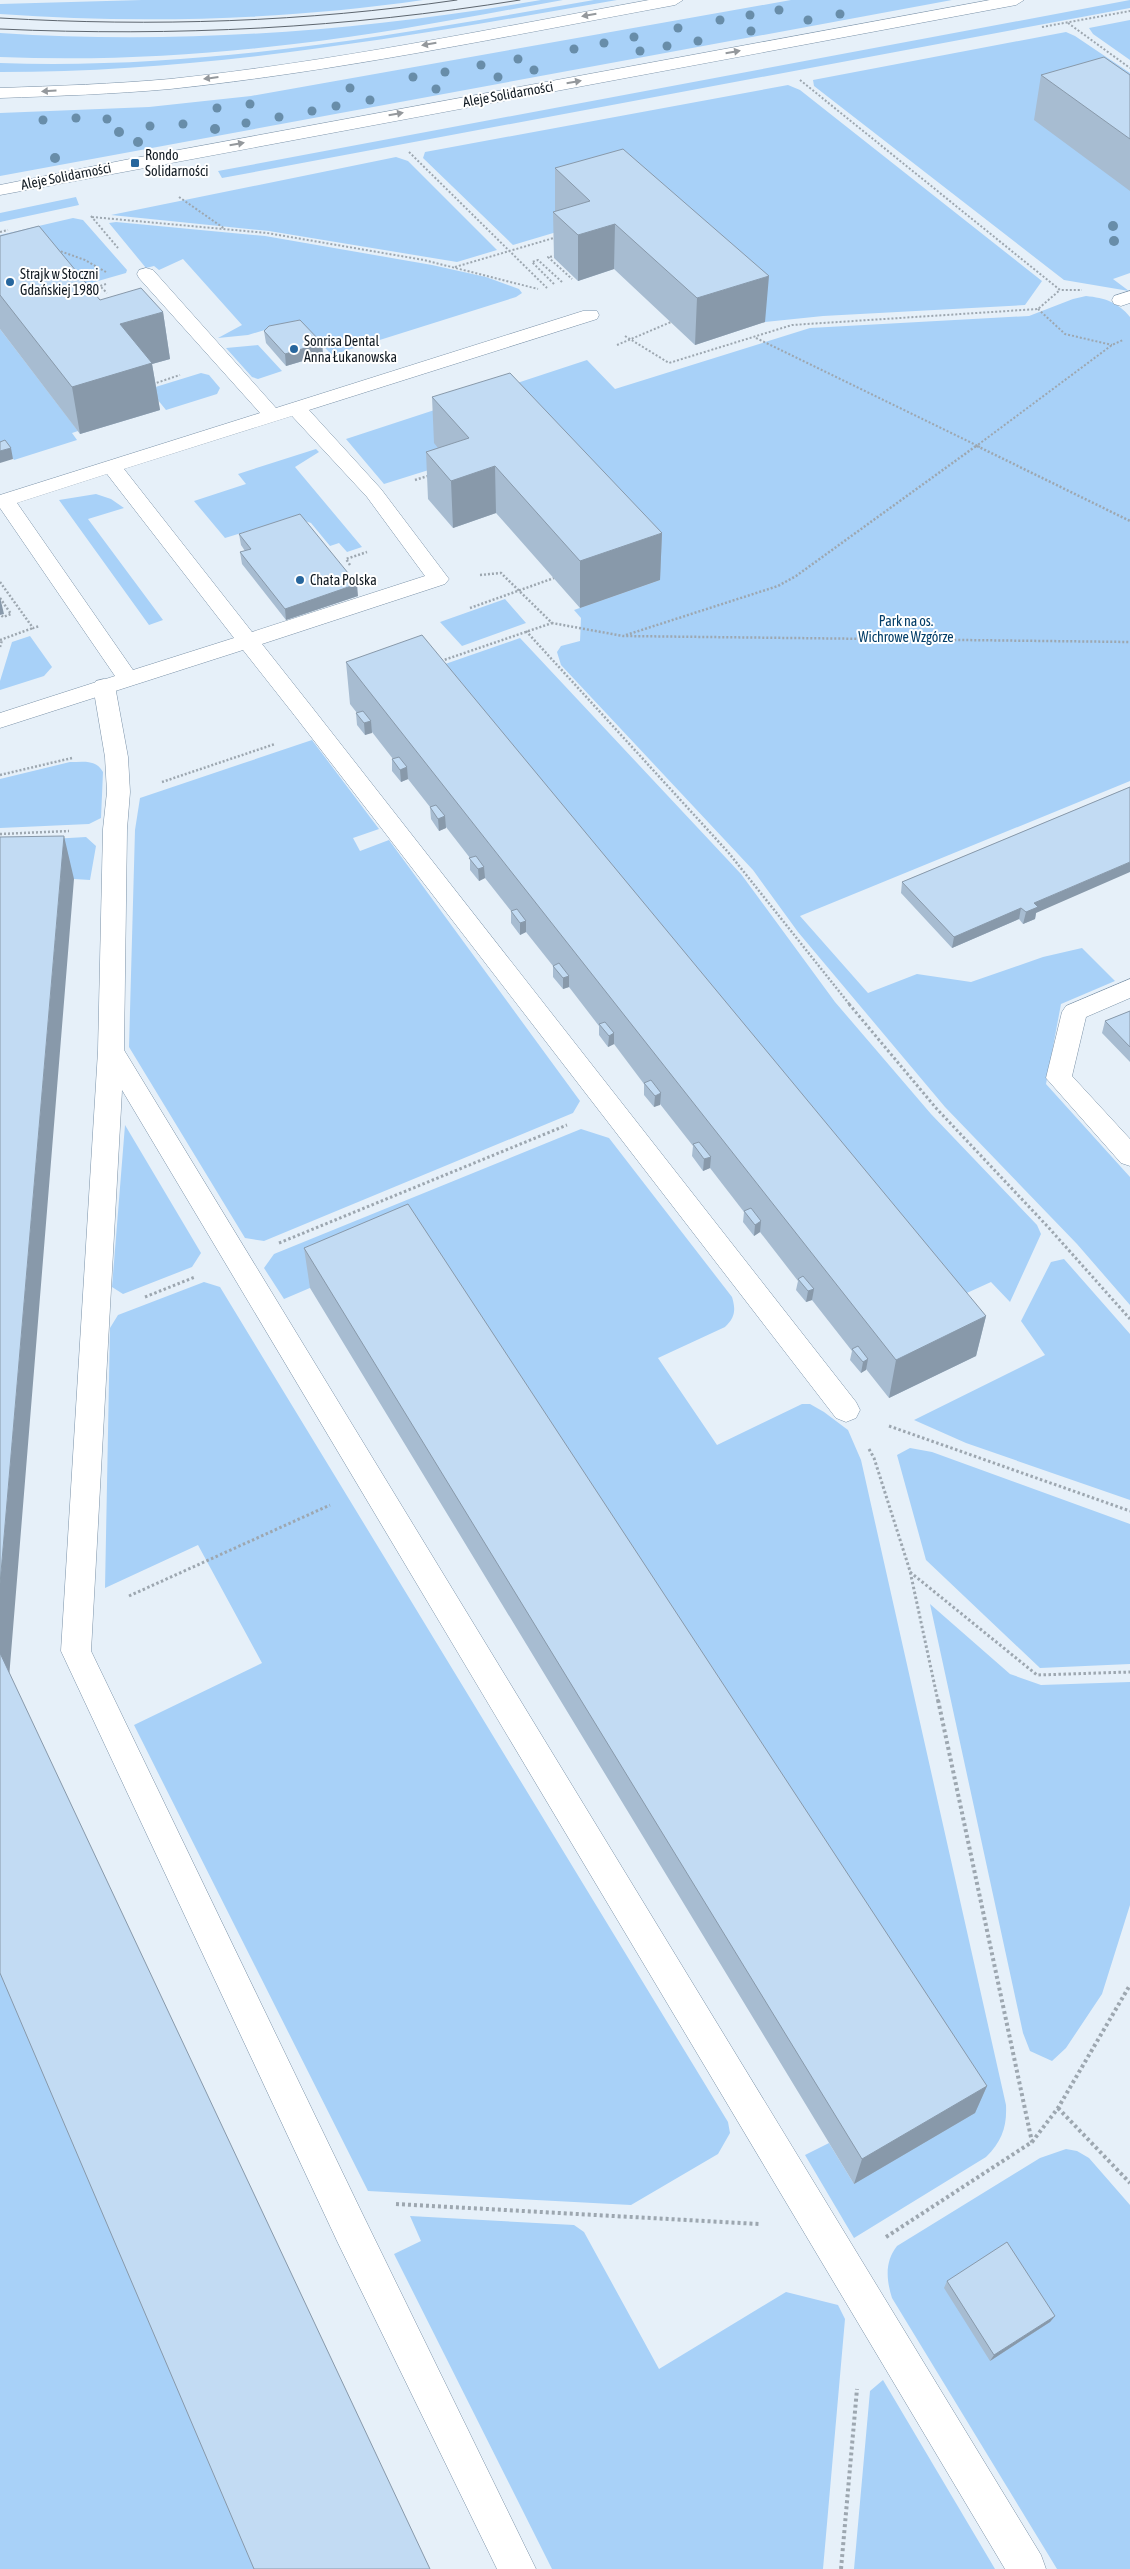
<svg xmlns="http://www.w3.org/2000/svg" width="1130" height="2569" font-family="'Asap Condensed',sans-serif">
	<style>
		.green { fill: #a8d1f8 }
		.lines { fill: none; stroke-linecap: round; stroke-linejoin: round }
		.service-casing { stroke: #7b92a8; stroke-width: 1 }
		.pedestrian-casing { stroke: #7b92a8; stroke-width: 1 }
		.minor-casing { stroke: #7b92a8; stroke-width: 1 }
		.tertiary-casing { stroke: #7b92a8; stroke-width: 1 }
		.path-far3 { stroke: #9da7b0; stroke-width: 2; stroke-dasharray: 2 2; stroke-linecap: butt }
		.path-far2 { stroke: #9da7b0; stroke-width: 2.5; stroke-dasharray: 2 2; stroke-linecap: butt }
		.path-far1 { stroke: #9da7b0; stroke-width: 3; stroke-dasharray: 2.5 2.5; stroke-linecap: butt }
		.path { stroke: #9da7b0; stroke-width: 4; stroke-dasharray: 3 3; stroke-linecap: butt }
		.service { fill: #fff; fill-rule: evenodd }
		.pedestrian { fill: #fff; fill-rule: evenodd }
		.minor { fill: #fff; fill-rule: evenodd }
		.tertiary { fill: #fff; fill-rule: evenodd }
		.tram { stroke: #5d666f; stroke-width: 1 }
		.tree { fill: #688da9 }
		.wall { fill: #a7bcd1 }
		.shaded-wall { fill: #89a }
		.building { fill: #c2dbf3; stroke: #89a }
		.oneway { fill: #94989c }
		.poi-dot { fill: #27669d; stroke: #fff; stroke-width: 2 }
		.labels { text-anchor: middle; stroke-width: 4; stroke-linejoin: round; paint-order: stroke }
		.far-street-label { font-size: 14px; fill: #111a22; stroke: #fff }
		.far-poi-label { font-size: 14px; fill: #111a22; stroke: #fff; text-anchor: start }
		.far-park-label { font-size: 14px; fill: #013c67; stroke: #fff }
	</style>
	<rect width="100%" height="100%" fill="#e6f0f9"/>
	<path class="green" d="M 142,0 L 423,0 C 284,20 141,24 0,14 L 0,4 Z
		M 541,0 L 563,0 C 473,16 384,34 294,44 C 196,56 99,61 0,57 L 0,33 C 181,45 362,31 541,0 Z
		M 594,0 L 617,0 C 412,36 209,72 0,72 L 0,63 C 203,70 396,35 594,0 Z
		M 791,0 L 952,0 L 0,176 L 0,113 L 149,107 L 251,96 Z
		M 1130,0 L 1130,8 L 222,178 L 218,171 Z
		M 1130,20 L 1130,60 L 1093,34 L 1089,28 Z
		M 1066,32 L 1075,36 L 1130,73 L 1130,273 L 1113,279 L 1129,291 L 1064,280 L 814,86 L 813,80 Z
		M 788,85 L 800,90 L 1042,281 L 1025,305 L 823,316 L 765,322 L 622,194 L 570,228 L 513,245 L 423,158 L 425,152 Z
		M 396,157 L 408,161 L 497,250 L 457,262 L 269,231 L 111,215 Z
		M 76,197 L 79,205 L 0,222 L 0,213 Z
		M 73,218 L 83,220 L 127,270 L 126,273 L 63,291 L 0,285 L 0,235 Z
		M 116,222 L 265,236 L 432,265 L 486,277 L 519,289 L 522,293 L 516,297 L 332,355 L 298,320 L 248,335 L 218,338 L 242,325 L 183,259 L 159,270 L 154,266 L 146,268 L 109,223 Z
		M 1086,296 C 1105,298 1118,302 1130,317 L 1130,781 L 800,916 L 868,993 L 917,974 L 971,982 L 1043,957 L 1082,948 L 1115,981 L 1061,1004 L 1046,1084 L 1130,1177 L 1130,1305 L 1077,1244 L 945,1107 L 798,932 L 753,870 L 561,665 L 557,652 L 561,646 L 580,641 L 581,618 L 574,610 L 660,580 L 451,463 L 384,484 L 346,439 L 587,360 L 615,389 L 810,328 L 1029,316 L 1073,299 Z
		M 0,329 L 78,431 L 72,433 L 77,440 L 14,460 L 8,452 L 0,454 Z
		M 258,345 L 282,371 L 258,379 L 252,377 L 226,348 Z
		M 201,373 L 209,375 L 220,388 L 217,394 L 166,410 L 149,389 Z
		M 316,449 L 319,452 L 295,467 L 362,547 L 347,552 L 339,543 L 330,546 L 311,523 L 293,517 L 225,538 L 194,501 L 246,484 L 238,474 Z
		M 96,494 L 111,499 L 124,508 L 88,519 L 163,620 L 149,625 L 59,500 Z
		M 505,599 L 526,623 L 462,646 L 440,622 Z
		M 30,636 L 52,667 L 44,676 L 0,690 L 0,681 L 12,642 Z
		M 520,638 L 741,874 L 835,1002 L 931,1114 L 1037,1225 L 1041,1234 L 1010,1302 L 991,1282 L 936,1307 L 428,670 Z
		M 312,740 L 379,829 L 353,838 L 360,851 L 389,840 L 580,1101 L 573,1113 L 264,1241 L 245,1238 L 129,1047 L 135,830 L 140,798 Z
		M 70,762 C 83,762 96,759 103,772 L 101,818 L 89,824 L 0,828 L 0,779 Z
		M 86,837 L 96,846 L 90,880 L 74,879 L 0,842 Z
		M 125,1125 L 201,1253 L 192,1267 L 123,1294 L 112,1287 Z
		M 581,1129 L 609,1138 L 732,1297 C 736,1310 735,1318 725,1327 L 658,1358 L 717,1445 L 802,1404 L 810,1404 L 824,1412 L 848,1430 L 861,1460 L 1006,2105 C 1007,2127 1002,2141 986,2157 L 854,2238 L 805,2155 L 829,2143 L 854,2184 L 411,1245 L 284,1299 L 264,1268 L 274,1254 Z
		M 1064,1259 L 1130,1334 L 1130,1500 L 966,1443 L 914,1420 L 1045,1355 L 1021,1321 L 1051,1262 Z
		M 204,1282 L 220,1287 L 728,2122 L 730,2133 L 718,2154 L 631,2205 L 368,2191 L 134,1725 L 262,1663 L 198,1545 L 105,1588 L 110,1328 L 118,1315 Z
		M 910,1448 L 932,1452 L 1130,1524 L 1130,1664 L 1040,1668 L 926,1560 L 897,1455 Z
		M 930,1604 L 1010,1674 L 1041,1685 L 1130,1682 L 1130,1905 L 1102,1994 L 1066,2048 L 1052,2061 L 1030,2051 L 1023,2033 Z
		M 0,1966 L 257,2569 L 0,2569 Z
		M 1066,2149 L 1077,2151 L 1089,2158 L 1130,2205 L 1130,2569 L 1057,2569 L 892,2298 C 886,2279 885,2261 897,2246 L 1040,2158 Z
		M 410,2216 L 574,2225 L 584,2232 L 659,2369 L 786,2292 L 838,2305 L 845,2319 L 823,2569 L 552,2569 L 394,2254 L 421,2241 Z
		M 883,2380 L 995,2569 L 854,2569 L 870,2391 Z"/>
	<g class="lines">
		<g class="service-casing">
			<path id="service" d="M 1130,979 L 1130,998 L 1086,1017 L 1072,1076 L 1130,1139 L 1130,1166 L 1121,1163 L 1046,1078 L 1062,1012 L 1066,1006 Z"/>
		</g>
		<g class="pedestrian-casing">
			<path id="pedestrian" d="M 104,679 L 112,681 L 115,686 L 128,757 L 130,792 L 127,829 L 124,1050 L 1041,2555 L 1046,2569 L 1005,2569 L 122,1090 L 91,1651 L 363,2215 L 536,2569 L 497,2569 L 337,2241 L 61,1651 L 98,1051 L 103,829 L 107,792 L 105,757 L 93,686 L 96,681 Z
				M 303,704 L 311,706 L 856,1402 L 860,1410 L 856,1418 L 846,1422 L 836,1418 L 295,716 L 292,711 L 295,706 Z"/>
		</g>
		<g class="minor-casing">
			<path id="minor" d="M 146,268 L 153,270 L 276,408 L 583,311 L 597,311 L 599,315 L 597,319 L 309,410 L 381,489 L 449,579 L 445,584 L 262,644 L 311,706 L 314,711 L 311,716 L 303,718 L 295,716 L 243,650 L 0,728 L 0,713 L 115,676 L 0,508 L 0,495 L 260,413 L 139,278 L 137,274 L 139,270 ZM 292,416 L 367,497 L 425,576 L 252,632 L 124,469 ZM 107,474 L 234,638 L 133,670 L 17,503 Z
				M 1130,291 L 1130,303 L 1121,306 L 1114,304 L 1112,300 L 1114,296 Z"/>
		</g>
		<g class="tertiary-casing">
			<path id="tertiary" d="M 649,0 L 683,0 L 675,5 C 507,36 340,71 170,89 C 114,94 57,96 0,98 L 0,88 C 57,86 114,84 170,79 C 331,62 490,29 649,0 Z
				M 990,0 L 1024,0 L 1016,5 L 0,195 L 0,185 L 135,158 Z"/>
		</g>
		<path class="path-far3" d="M 1068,23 L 1130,68
			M 1042,27 L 1130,11
			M 800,80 L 1060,290 L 1082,290
			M 409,152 L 547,288
			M 179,197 L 225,229
			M 91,216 L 118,248
			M 92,217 L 267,233 L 424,260 L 538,289
			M 0,232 L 8,230
			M 57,250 L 85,260 L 106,272
			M 556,256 L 548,257 L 572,279
			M 455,267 L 557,237
			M 106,284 L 100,286 L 107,293
			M 554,284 L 532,262 L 538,260 L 562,282
			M 88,289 L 100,286
			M 1038,309 L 1065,334 L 1112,345
			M 625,336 L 669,363 L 792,325 L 1038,309 L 1060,290
			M 756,338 L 980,447
			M 617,345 L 671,322
			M 153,384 L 180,375
			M 975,447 L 1112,345 L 1123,340"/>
		<path class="path-far2" d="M 977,446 L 1130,521
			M 415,480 L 431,475
			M 350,565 L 346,559 L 367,552
			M 480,575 L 501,573 L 552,623 L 623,636 L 1130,642
			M 0,582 L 33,628 L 40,626
			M 0,598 L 11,614 L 3,617 L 1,615
			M 470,608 L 554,578
			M 526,631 L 728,852 L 850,1005
			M 626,635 L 778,586 L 796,576 L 976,446
			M 0,640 L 33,628
			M 0,647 L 2,640
			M 441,661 L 552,623
			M 0,775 L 72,758
			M 162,782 L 275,744
			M 0,834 L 69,831"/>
		<path class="path-far1" d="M 849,1004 L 936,1108 L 1049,1228 L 1130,1319
			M 279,1243 L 567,1125
			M 145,1297 L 195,1277
			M 889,1426 L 1130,1511
			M 869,1449 L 874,1458 L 910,1571 L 938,1701
			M 910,1572 L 1037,1675 L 1130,1672
			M 129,1596 L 330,1505"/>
		<path class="path" d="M 938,1700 L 1032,2142
			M 1058,2108 L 1130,2183
			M 396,2204 L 759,2224
			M 886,2237 L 1032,2142 L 1058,2108 L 1130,1985
			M 841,2569 L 857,2389"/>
		<use href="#service" class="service"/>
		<use href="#pedestrian" class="pedestrian"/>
		<use href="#minor" class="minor"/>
		<use href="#tertiary" class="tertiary"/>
		<path class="tram" d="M 0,18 C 154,27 305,22 457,0
			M 0,29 C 176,37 346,28 520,0"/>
	</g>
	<g class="tree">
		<circle cx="779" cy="10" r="4.5"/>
		<circle cx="840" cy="14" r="4.5"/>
		<circle cx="750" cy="15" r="4.5"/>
		<circle cx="720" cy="20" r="4.5"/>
		<circle cx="808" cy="20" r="4.5"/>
		<circle cx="678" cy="28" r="4.5"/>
		<circle cx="751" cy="31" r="4.5"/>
		<circle cx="634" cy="37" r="4.5"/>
		<circle cx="698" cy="41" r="4.5"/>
		<circle cx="604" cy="43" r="4.5"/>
		<circle cx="667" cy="46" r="4.5"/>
		<circle cx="574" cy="49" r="4.5"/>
		<circle cx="640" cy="51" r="4.5"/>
		<circle cx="518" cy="59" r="4.5"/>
		<circle cx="481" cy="65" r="4.5"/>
		<circle cx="534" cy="70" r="4.5"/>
		<circle cx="445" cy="72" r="4.5"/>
		<circle cx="413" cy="77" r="4.5"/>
		<circle cx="498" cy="77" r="4.5"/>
		<circle cx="350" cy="88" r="4.5"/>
		<circle cx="436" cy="89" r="4.5"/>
		<circle cx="370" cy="100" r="4.5"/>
		<circle cx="250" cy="104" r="4.5"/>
		<circle cx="336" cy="106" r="4.5"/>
		<circle cx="217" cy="108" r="4.5"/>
		<circle cx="312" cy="111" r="4.5"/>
		<circle cx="279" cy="117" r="4.5"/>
		<circle cx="76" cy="118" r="4.5"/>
		<circle cx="107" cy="119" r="4.5"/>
		<circle cx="43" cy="120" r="4.5"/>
		<circle cx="246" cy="123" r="4.5"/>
		<circle cx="183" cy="124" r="4.5"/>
		<circle cx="150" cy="126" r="4.5"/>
		<circle cx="215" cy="129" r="5"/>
		<circle cx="119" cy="132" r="5"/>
		<circle cx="138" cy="142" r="5"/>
		<circle cx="55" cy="158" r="5"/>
		<circle cx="1113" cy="226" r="5"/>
		<circle cx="1114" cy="241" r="5"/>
	</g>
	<path class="wall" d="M 1041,75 L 1130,75 L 1130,191 L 1034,120 Z
		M 555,168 L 765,322 L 695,345 L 614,269 L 578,281 L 554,258 L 553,212 L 555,212 Z
		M 0,236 L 100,300 L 163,312 L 170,359 L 152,364 L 160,410 L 80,434 L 0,329 Z
		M 264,331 L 322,343 L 323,355 L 286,366 L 266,343 Z
		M 432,397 L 662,533 L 660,580 L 580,608 L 496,513 L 453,528 L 428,499 L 426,452 L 438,448 L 434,443 Z
		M 239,534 L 358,596 L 286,620 L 242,564 L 240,552 L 245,551 L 241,545 Z
		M 346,662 L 986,1316 L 976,1356 L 889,1398 L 866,1369 L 861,1373 L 850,1360 L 852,1351 L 812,1300 L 806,1302 L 796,1290 L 798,1281 L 760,1232 L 754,1236 L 743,1222 L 744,1212 L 710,1168 L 703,1171 L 692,1156 L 693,1146 L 660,1104 L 654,1107 L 644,1095 L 644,1084 L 614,1044 L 608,1047 L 599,1035 L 599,1026 L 569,987 L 563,989 L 553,977 L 553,966 L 526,932 L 520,935 L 511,923 L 511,911 L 485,878 L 479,881 L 470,870 L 470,858 L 446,827 L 446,828 L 439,831 L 431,819 L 430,807 L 408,779 L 401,782 L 392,771 L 392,759 L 393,759 L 372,732 L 365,735 L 357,725 L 356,713 L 357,713 L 350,704 Z
		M 1130,787 L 1036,913 L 1035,919 L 1023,924 L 1019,919 L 952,948 L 901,893 L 902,882 Z
		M 1130,1011 L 1130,1062 L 1102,1033 L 1105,1021 Z
		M 304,1248 L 987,2086 L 975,2113 L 854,2184 L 310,1288 Z
		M 947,2281 L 1055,2316 L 1050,2322 L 990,2361 L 944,2288 Z"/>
	<path class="shaded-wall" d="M 615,224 L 614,269 L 578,281 L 578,235 Z
		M 769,276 L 765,322 L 695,345 L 697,298 Z
		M 163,312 L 170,359 L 152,364 L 160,410 L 80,434 L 72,387 L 120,324 Z
		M 322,343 L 323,355 L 286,366 L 285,354 Z
		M 11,448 L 13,459 L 0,463 L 0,451 Z
		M 495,466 L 496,513 L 453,528 L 451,481 Z
		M 662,533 L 660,580 L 580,608 L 580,561 Z
		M 357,584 L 358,596 L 286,620 L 285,609 Z
		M 0,597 L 4,614 L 0,615 Z
		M 371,721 L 372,733 L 365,735 L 364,723 Z
		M 407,767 L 408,779 L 401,782 L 400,770 Z
		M 445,816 L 446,828 L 439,831 L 438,819 Z
		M 64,836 L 74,879 L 9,1678 L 0,1655 L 0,1584 Z
		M 1130,862 L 1130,872 L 1036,913 L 1035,919 L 1023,924 L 1026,912 L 1034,903 Z
		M 484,867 L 485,878 L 479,881 L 478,869 Z
		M 1021,908 L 1019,919 L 952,948 L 954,937 Z
		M 526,921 L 526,932 L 520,935 L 520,923 Z
		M 569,976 L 569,987 L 563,989 L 563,978 Z
		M 614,1033 L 614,1044 L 608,1047 L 609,1036 Z
		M 661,1093 L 660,1105 L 654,1107 L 655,1096 Z
		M 711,1157 L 710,1168 L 703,1171 L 704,1159 Z
		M 761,1221 L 760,1232 L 754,1236 L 755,1225 Z
		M 814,1289 L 812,1300 L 806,1302 L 808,1291 Z
		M 986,1316 L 976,1356 L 889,1398 L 896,1360 Z
		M 868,1359 L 866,1370 L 861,1373 L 863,1362 Z
		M 987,2086 L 975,2113 L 854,2184 L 862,2159 Z
		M 1055,2316 L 1050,2322 L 990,2361 L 994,2355 Z"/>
	<path class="building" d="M 1104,57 L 1130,75 L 1130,139 L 1041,75 Z
		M 623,149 L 769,276 L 697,298 L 615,224 L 578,235 L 553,212 L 590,201 L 555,168 Z
		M 39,226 L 100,300 L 141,288 L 163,312 L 120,324 L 152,363 L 72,387 L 0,295 L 0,236 Z
		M 300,320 L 322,343 L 285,354 L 264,331 L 269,326 Z
		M 510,373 L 662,533 L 580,561 L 495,466 L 451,481 L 426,452 L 469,438 L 432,397 Z
		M 5,440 L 11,448 L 0,451 L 0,442 Z
		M 300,514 L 357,584 L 285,609 L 240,552 L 251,549 L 239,534 Z
		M 422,635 L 986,1316 L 896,1360 L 346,662 Z
		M 363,711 L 371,721 L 364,723 L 356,713 Z
		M 399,757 L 407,767 L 400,770 L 392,759 Z
		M 1130,787 L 1130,862 L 1034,903 L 1038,907 L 1026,912 L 1021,908 L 954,937 L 902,882 Z
		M 436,805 L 445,816 L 438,819 L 430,807 Z
		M 64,836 L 0,1584 L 0,837 Z
		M 476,856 L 484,867 L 478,869 L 469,858 Z
		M 517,909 L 526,921 L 520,923 L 511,911 Z
		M 559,963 L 569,976 L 563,978 L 553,966 Z
		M 1130,1011 L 1130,1047 L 1105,1021 Z
		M 605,1022 L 614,1033 L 609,1036 L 599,1024 Z
		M 651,1080 L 661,1093 L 655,1096 L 644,1083 Z
		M 699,1142 L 711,1157 L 704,1159 L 693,1144 Z
		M 408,1204 L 987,2086 L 862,2159 L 304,1248 Z
		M 751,1208 L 761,1221 L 755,1225 L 744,1211 Z
		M 803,1276 L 814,1289 L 808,1291 L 798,1279 Z
		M 858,1346 L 868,1359 L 863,1362 L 852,1349 Z
		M 0,1653 L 430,2569 L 254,2569 L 0,1973 Z
		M 1007,2242 L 1055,2316 L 994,2355 L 947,2281 Z"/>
	<defs><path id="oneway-solid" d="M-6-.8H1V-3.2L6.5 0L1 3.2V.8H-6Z" transform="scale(1.25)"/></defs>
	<g class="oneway">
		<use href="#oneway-solid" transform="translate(589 15) rotate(170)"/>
		<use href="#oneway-solid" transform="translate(429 44) rotate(170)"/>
		<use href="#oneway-solid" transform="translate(733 52) rotate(-10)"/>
		<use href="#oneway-solid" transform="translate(211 78) rotate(173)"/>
		<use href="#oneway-solid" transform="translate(574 82) rotate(-10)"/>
		<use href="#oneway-solid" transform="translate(49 91) rotate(177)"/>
		<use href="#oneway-solid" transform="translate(396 114) rotate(-10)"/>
		<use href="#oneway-solid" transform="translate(237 144) rotate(-10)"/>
	</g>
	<g class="poi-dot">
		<rect x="130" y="158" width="10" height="10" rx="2.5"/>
		<circle cx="10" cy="282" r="5"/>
		<circle cx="294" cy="349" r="5"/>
		<circle cx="300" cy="580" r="5"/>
	</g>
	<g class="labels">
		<g class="far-street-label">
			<text transform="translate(508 94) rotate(-10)" y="5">Aleje Solidarności</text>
			<text transform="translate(66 176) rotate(-11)" y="5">Aleje Solidarności</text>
		</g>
		<g class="far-poi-label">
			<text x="145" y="160">Rondo<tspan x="145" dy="16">Solidarności</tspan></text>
			<text x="20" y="279">Strajk w Stoczni<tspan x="20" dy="16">Gdańskiej 1980</tspan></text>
			<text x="304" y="346">Sonrisa Dental<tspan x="304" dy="16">Anna Łukanowska</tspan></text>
			<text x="310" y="585">Chata Polska</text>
		</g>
		<g class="far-park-label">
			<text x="906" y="626">Park na os.<tspan x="906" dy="16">Wichrowe Wzgórze</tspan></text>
		</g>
	</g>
</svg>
